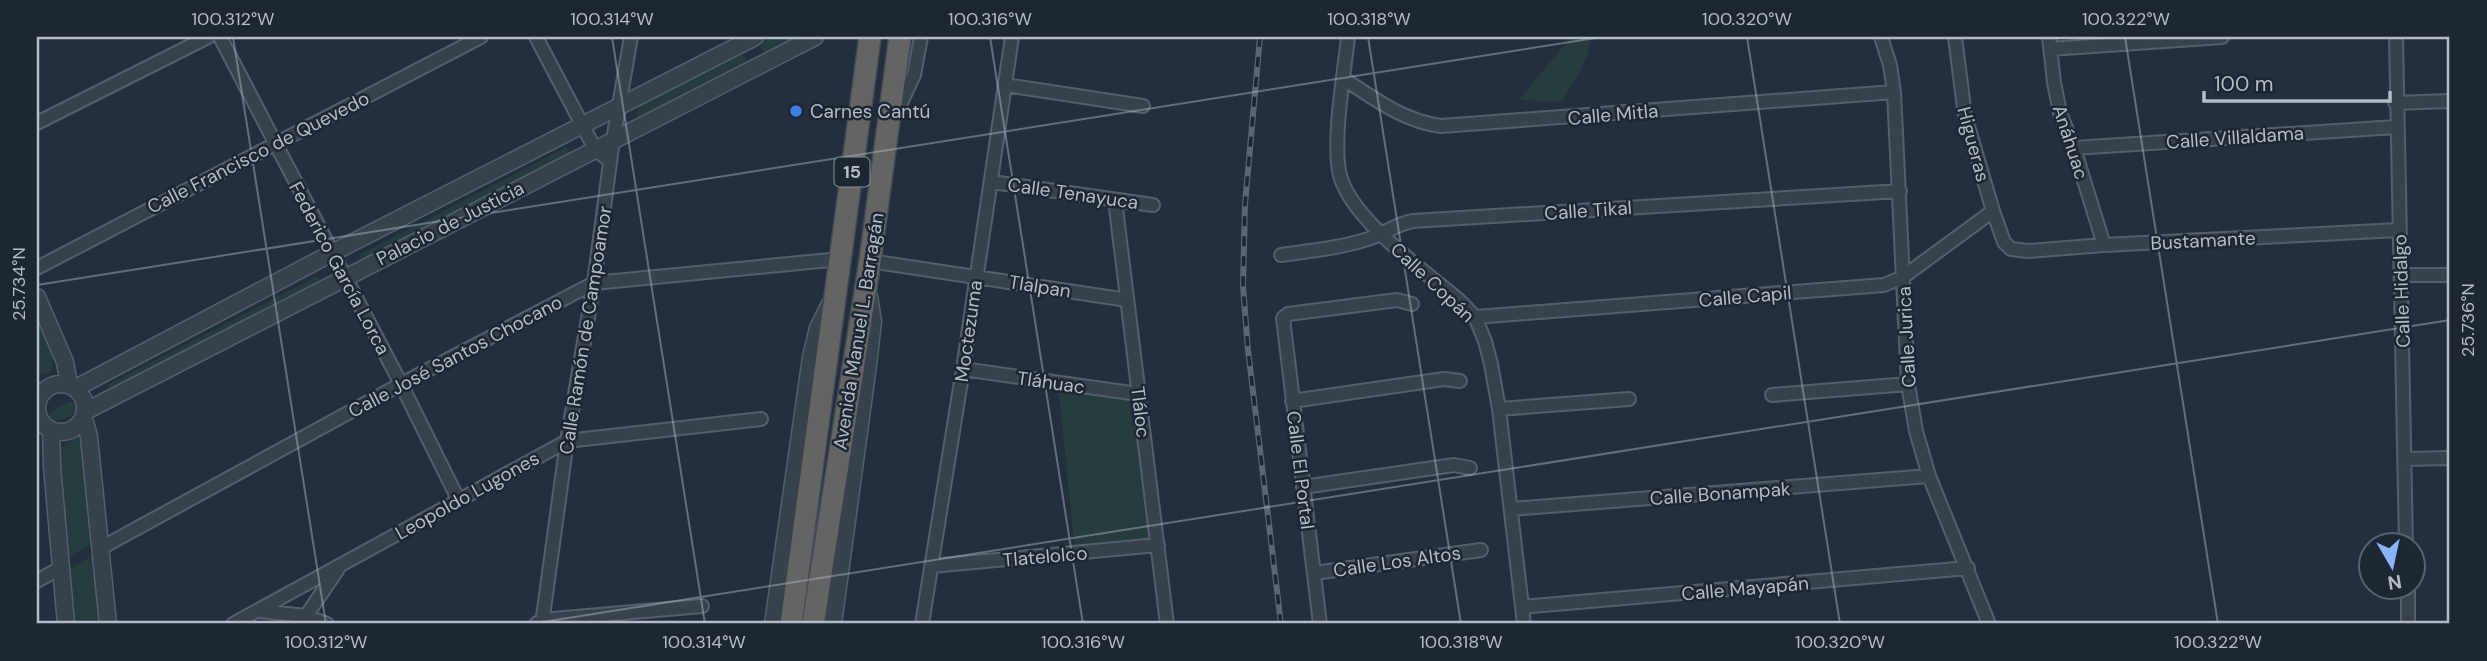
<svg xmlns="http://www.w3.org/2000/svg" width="2487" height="661" font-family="'DM Sans',sans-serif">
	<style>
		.green { fill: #263c3f }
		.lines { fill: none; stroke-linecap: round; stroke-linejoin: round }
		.minor-casing { stroke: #565f6c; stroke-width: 16 }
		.tertiary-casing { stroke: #565f6c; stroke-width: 19 }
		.trunk-casing { stroke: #434c59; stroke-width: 24 }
		.minor { stroke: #38414e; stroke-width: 12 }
		.tertiary { stroke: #38414e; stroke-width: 16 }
		.trunk { stroke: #656462; stroke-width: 21 }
		.rail-casing { stroke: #5a6575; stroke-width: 6 }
		.rail { stroke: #1d2633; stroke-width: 3.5; stroke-dasharray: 10; stroke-linecap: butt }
		.ticks { fill: none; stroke: #b4bcc9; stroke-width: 2; stroke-opacity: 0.45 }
		.shop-dot { fill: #3f7fe0; stroke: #1d2633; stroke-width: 2.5 }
		.labels { text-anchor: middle; stroke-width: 5; stroke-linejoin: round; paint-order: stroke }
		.shield { fill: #1d2633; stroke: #878f9c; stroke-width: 2 }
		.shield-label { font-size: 18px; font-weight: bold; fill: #b4bcc9 }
		.poi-label { font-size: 19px; fill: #b4bcc9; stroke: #1d2633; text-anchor: start }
		.street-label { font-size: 19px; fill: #b4bcc9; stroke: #1d2633 }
		.neatline { fill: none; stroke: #b4bcc9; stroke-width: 2.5 }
		.ticks-label { font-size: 18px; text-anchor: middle; fill: #b4bcc9 }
	</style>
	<rect width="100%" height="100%" fill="#242f3e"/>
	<path class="green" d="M 772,37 L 801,37 L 767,53 L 764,52 L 761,47 L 763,42 Z
		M 1571,37 L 1591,37 C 1589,60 1573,82 1562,102 L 1519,100 Z
		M 742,55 L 746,58 L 746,64 L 642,119 L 636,115 L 639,106 Z
		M 566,147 L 570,153 L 362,261 L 359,255 Z
		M 318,276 L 321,283 L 111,391 L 107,385 Z
		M 37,321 C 44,336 57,353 51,371 L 44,375 L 37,373 Z
		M 1058,383 L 1138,394 L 1158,545 L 1075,553 Z
		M 69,402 L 75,403 L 78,407 C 73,417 63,422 52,420 L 49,416 L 51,412 Z
		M 84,432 L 94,543 L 66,558 L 59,449 Z
		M 96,554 L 101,624 L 73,624 L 69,569 Z"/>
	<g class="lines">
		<g class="minor-casing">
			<path id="minor" d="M 220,37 L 401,384 L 458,499
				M 536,37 L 595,149 L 610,161
				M 1348,37 C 1344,75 1333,135 1339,171 C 1347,217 1426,272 1461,302 L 1475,317 L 1485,341 L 1491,364 L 1499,409 L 1524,624
				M 1881,37 L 1890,65 L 1894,92 L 1908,384 L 1916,431 L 1929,476 L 1989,624
				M 1955,37 L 1965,116 L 1993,211 L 2004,242 L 2011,249 L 2028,251 L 2104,245 L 2399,230
				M 2049,37 L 2054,82 L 2060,113 L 2074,148 L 2104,245
				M 2396,37 L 2406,546
				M 2050,49 L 2222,37
				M 1344,79 C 1375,99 1403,121 1441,126 L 1894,92
				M 1005,85 L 1143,106
				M 2395,103 L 2450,101
				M 894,118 L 914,75 L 921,37
				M 37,123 L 208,37
				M 2074,148 L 2396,127
				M 992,182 L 1153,205
				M 1115,200 L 1167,624
				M 1281,255 C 1310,251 1340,248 1368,239 C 1384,234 1396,224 1413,221 L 1900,191
				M 870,261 L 1127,300
				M 37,268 L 481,37
				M 2401,275 L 2450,275
				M 1475,317 L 1884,285 L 1903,277 L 1993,211
				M 963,369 L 1138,394
				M 1772,395 L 1908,384
				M 1292,401 L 1444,379 L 1460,381
				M 1499,409 L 1629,399
				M 2404,459 L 2450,458
				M 1303,487 L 1454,465 L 1470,468
				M 1511,509 L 1929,476
				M 101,548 L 401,384 L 594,283 L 840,259
				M 932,566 L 1158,545
				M 1314,573 L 1481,550
				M 37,581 L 62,567
				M 2408,588 L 2408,624
				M 1522,607 L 1968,568
				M 259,611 L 306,616 L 299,624
				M 233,624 L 567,441 L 761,419
				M 327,624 L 306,616 L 338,569
				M 536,624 L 542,620 L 702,606
				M 542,624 L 567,441 L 594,283 L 613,140 L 631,37
				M 922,624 L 963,369 L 1012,37
				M 1320,624 L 1283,318 L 1288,314 L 1397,300 L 1412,304"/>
		</g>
		<g class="tertiary-casing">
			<path id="tertiary" d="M 37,297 L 65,362 L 69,385
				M37 408a24 24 0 1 1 48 0a24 24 0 1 1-48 0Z
				M 76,388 L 332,253 L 755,37
				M 86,411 L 815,37
				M 84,418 L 89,437 L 108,624
				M 51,430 L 52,466 L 66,624
				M 773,624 L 811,357 L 818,328 L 831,302
				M 833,624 L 868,365 L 873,321 L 869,297"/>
		</g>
		<g class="trunk-casing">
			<path id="trunk" d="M 791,624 L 870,37
				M 813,624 L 870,261 L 900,37"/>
		</g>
		<use href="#minor" class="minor"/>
		<use href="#tertiary" class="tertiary"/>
		<use href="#trunk" class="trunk"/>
		<g class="rail-casing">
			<path id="rail" d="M 1260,37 L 1245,204 L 1243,286 L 1248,350 L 1281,624"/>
		</g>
		<use href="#rail" class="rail"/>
	</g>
	<path class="ticks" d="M 233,37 L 326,624M 612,37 L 705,624M 990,37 L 1083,624M 1368,37 L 1461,624M 1747,37 L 1840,624M 2125,37 L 2218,624M 37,285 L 1602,37M 530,624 L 2450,320"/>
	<circle class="shop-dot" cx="796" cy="111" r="7"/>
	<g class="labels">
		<rect class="shield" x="834.5" y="157.5" width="35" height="29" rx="5"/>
		<g class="shield-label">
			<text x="852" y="178">15</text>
		</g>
		<g class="poi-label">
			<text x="810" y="118">Carnes Cantú</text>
		</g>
		<g class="street-label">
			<text transform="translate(1613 114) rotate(-5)" y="7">Calle Mitla</text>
			<text transform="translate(2235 137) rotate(-4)" y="7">Calle Villaldama</text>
			<text transform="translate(2071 142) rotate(72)" y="7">Anáhuac</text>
			<text transform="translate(1974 144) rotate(75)" y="7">Higueras</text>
			<text transform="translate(258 152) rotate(-27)" y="7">Calle Francisco de Quevedo</text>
			<text transform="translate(1073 193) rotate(8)" y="7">Calle Tenayuca</text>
			<text transform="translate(1588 210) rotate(-4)" y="7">Calle Tikal</text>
			<text transform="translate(450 223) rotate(-27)" y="7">Palacio de Justicia</text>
			<text transform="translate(2203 240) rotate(-3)" y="7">Bustamante</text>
			<text transform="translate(340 268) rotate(62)" y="7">Federico García Lorca</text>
			<text transform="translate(1433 282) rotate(43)" y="7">Calle Copán</text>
			<text transform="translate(1040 286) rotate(9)" y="7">Tlalpan</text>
			<text transform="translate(2401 291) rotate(-92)" y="7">Calle Hidalgo</text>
			<text transform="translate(1745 296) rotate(-5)" y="7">Calle Capil</text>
			<text transform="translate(585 330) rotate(-81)" y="7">Calle Ramón de Campoamor</text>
			<text transform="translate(858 331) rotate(-81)" y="7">Avenida Manuel L. Barragán</text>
			<text transform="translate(968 331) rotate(-82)" y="7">Moctezuma</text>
			<text transform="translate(1906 337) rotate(-93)" y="7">Calle Jurica</text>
			<text transform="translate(455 356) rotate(-28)" y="7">Calle José Santos Chocano</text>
			<text transform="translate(1051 382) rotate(8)" y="7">Tláhuac</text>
			<text transform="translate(1141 412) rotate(83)" y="7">Tláloc</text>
			<text transform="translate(1301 470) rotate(83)" y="7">Calle El Portal</text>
			<text transform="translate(1720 493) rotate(-4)" y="7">Calle Bonampak</text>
			<text transform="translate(467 495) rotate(-29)" y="7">Leopoldo Lugones</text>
			<text transform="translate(1045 556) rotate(-5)" y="7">Tlatelolco</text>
			<text transform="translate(1397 561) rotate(-8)" y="7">Calle Los Altos</text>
			<text transform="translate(1745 588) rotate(-5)" y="7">Calle Mayapán</text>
		</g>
	</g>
	<rect width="2487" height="661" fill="none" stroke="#1d2633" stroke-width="77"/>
	<g transform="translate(2392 566) rotate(171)"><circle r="33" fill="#1d2633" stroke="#59626f" stroke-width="2"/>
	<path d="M0-5L12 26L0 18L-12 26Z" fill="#8ab4f8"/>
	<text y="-10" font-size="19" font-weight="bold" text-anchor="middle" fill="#b4bcc9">N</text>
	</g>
	<path d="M2204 91v10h186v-10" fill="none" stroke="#b4bcc9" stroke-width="3.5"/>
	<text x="2214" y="91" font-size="21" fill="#b4bcc9" stroke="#1d2633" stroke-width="5" paint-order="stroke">100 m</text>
	<rect x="38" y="38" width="2410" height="584" class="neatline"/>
	<g class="ticks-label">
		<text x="233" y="25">100.312°W</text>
		<text x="612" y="25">100.314°W</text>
		<text x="990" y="25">100.316°W</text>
		<text x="1369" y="25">100.318°W</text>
		<text x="1747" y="25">100.320°W</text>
		<text x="2126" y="25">100.322°W</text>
		<text transform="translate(19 284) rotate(-90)" y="6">25.734°N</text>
		<text transform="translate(2468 320) rotate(-90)" y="6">25.736°N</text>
		<text x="326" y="648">100.312°W</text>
		<text x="704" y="648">100.314°W</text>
		<text x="1083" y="648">100.316°W</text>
		<text x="1461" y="648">100.318°W</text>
		<text x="1840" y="648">100.320°W</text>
		<text x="2218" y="648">100.322°W</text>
	</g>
</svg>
